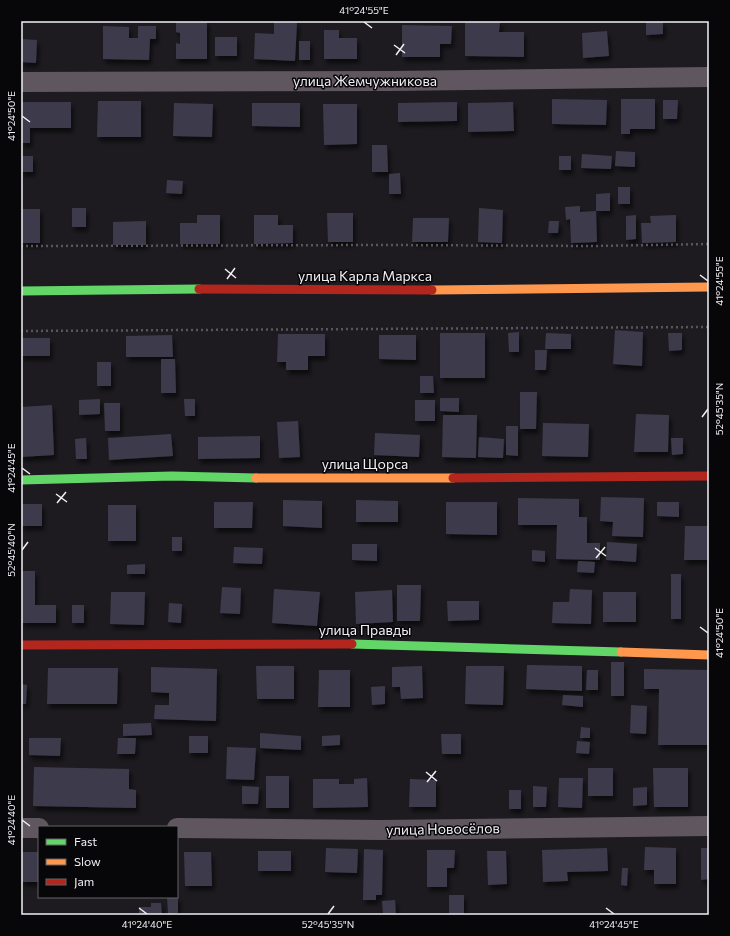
<svg xmlns="http://www.w3.org/2000/svg" width="730" height="936" font-family="Commissioner,sans-serif">
	<style>
		.building { fill: #3c3a4b; filter: url(#shadow) }
		.lines { fill: none; stroke-linecap: round; stroke-linejoin: round }
		.path { stroke: #59555c; stroke-width: 2.5; stroke-dasharray: 2 3; stroke-linecap: butt }
		.street { stroke: #5f5660; stroke-width: 20 }
		.fast { stroke: #63d668; stroke-width: 9 }
		.slow { stroke: #ff974d; stroke-width: 9 }
		.jam { stroke: #b3261e; stroke-width: 9 }
		.ticks { fill: none; stroke: #f1eff4; stroke-width: 1.5 }
		.labels { text-anchor: middle; stroke-width: 3; stroke-linejoin: round; paint-order: stroke }
		.street-label { font-size: 14px; fill: #f1eff4; stroke: #070608 }
		.neatline { fill: none; stroke: #f1eff4; stroke-width: 1.5 }
		.ticks-label { font-size: 10px; text-anchor: middle; fill: #f1eff4 }
	</style>
	<defs>
		<filter id="shadow"><feDropShadow dx="2.5" dy="4.5" stdDeviation="2" flood-color="#0009"/></filter>
	</defs>
	<rect width="100%" height="100%" fill="#1d1b20"/>
	<path class="building" d="M 176,21 L 207,21 L 207,59 L 176,59 L 176,43 L 180,44 L 180,33 L 176,32 Z
		M 465,21 L 500,22 L 499,32 L 524,32 L 524,57 L 465,56 Z
		M 646,21 L 663,21 L 663,34 L 646,35 Z
		M 274,22 L 297,23 L 295,61 L 254,59 L 255,33 L 274,34 Z
		M 402,25 L 452,26 L 451,44 L 440,44 L 440,57 L 402,57 Z
		M 103,26 L 129,27 L 129,38 L 138,38 L 138,26 L 156,26 L 156,39 L 150,39 L 149,60 L 103,59 Z
		M 324,30 L 339,30 L 339,38 L 357,38 L 357,59 L 324,59 Z
		M 607,31 L 609,56 L 583,58 L 582,33 Z
		M 215,37 L 237,37 L 237,56 L 215,56 Z
		M 21,39 L 37,40 L 36,63 L 21,62 Z
		M 299,41 L 310,41 L 310,60 L 299,60 Z
		M 552,99 L 607,100 L 606,125 L 552,124 Z
		M 621,99 L 655,99 L 655,129 L 630,129 L 630,134 L 621,134 Z
		M 663,100 L 678,100 L 677,119 L 663,119 Z
		M 98,101 L 141,101 L 141,137 L 97,137 Z
		M 21,102 L 71,102 L 71,128 L 30,128 L 30,143 L 21,143 Z
		M 457,102 L 457,121 L 398,122 L 398,103 Z
		M 513,102 L 514,131 L 468,132 L 468,103 Z
		M 174,103 L 213,104 L 212,137 L 173,136 Z
		M 252,103 L 300,103 L 300,127 L 252,126 Z
		M 323,104 L 357,104 L 357,144 L 324,145 Z
		M 372,145 L 387,145 L 388,172 L 372,172 Z
		M 616,151 L 635,152 L 635,167 L 615,166 Z
		M 582,154 L 612,156 L 611,169 L 581,168 Z
		M 21,156 L 33,156 L 33,172 L 21,172 Z
		M 559,156 L 571,156 L 571,170 L 559,170 Z
		M 400,173 L 401,194 L 389,194 L 389,174 Z
		M 167,180 L 183,181 L 182,194 L 166,193 Z
		M 618,187 L 630,187 L 630,204 L 618,204 Z
		M 610,193 L 610,211 L 596,211 L 596,194 Z
		M 580,206 L 580,212 L 596,211 L 597,242 L 571,243 L 570,219 L 566,220 L 565,207 Z
		M 72,208 L 86,208 L 86,227 L 72,227 Z
		M 479,208 L 503,210 L 502,243 L 478,242 Z
		M 21,209 L 40,209 L 40,243 L 21,243 Z
		M 327,213 L 353,213 L 353,242 L 328,242 Z
		M 197,215 L 220,215 L 220,244 L 180,244 L 180,223 L 197,223 Z
		M 254,215 L 278,215 L 278,225 L 293,225 L 293,243 L 254,244 Z
		M 636,215 L 636,239 L 626,240 L 626,216 Z
		M 676,215 L 676,242 L 642,243 L 641,223 L 651,223 L 650,216 Z
		M 413,218 L 449,218 L 448,242 L 412,242 Z
		M 146,221 L 146,245 L 113,245 L 113,222 Z
		M 549,221 L 559,221 L 558,233 L 548,233 Z
		M 615,330 L 643,332 L 642,366 L 613,364 Z
		M 519,332 L 519,352 L 509,352 L 508,333 Z
		M 440,333 L 485,333 L 485,378 L 440,378 Z
		M 546,333 L 571,334 L 571,349 L 545,349 Z
		M 668,333 L 682,333 L 682,350 L 669,351 Z
		M 278,334 L 325,334 L 325,356 L 308,356 L 308,370 L 286,370 L 286,362 L 277,362 Z
		M 172,335 L 173,357 L 126,357 L 126,336 Z
		M 379,335 L 416,335 L 416,360 L 379,359 Z
		M 21,338 L 50,338 L 50,356 L 21,356 Z
		M 535,350 L 547,350 L 546,370 L 535,370 Z
		M 161,359 L 175,359 L 176,393 L 161,393 Z
		M 97,362 L 111,362 L 111,386 L 97,386 Z
		M 420,376 L 433,376 L 434,393 L 420,393 Z
		M 520,392 L 537,392 L 536,429 L 520,429 Z
		M 440,398 L 459,398 L 459,412 L 440,411 Z
		M 100,399 L 100,414 L 79,415 L 79,400 Z
		M 184,399 L 195,399 L 195,416 L 185,416 Z
		M 415,400 L 435,400 L 435,421 L 415,421 Z
		M 104,403 L 120,403 L 120,431 L 105,431 Z
		M 52,405 L 54,455 L 21,457 L 21,407 Z
		M 636,414 L 669,415 L 668,452 L 634,452 Z
		M 443,415 L 477,415 L 476,458 L 442,457 Z
		M 298,421 L 300,457 L 279,458 L 277,422 Z
		M 543,423 L 589,424 L 588,457 L 542,456 Z
		M 506,426 L 518,426 L 518,456 L 506,455 Z
		M 375,433 L 420,435 L 419,457 L 374,455 Z
		M 171,434 L 173,456 L 109,460 L 108,438 Z
		M 260,436 L 260,458 L 198,459 L 198,437 Z
		M 479,437 L 504,439 L 503,458 L 478,457 Z
		M 86,438 L 87,459 L 76,459 L 75,439 Z
		M 671,438 L 683,438 L 683,454 L 672,455 Z
		M 601,497 L 644,498 L 643,537 L 612,536 L 613,522 L 600,521 Z
		M 518,498 L 579,499 L 579,517 L 587,517 L 587,543 L 600,543 L 600,560 L 556,559 L 557,525 L 518,525 Z
		M 283,500 L 322,501 L 322,528 L 283,526 Z
		M 356,500 L 398,501 L 398,522 L 356,522 Z
		M 214,502 L 253,502 L 252,528 L 214,528 Z
		M 446,502 L 497,502 L 497,535 L 446,534 Z
		M 657,502 L 679,502 L 679,517 L 657,516 Z
		M 21,504 L 42,504 L 42,526 L 21,526 Z
		M 108,505 L 136,505 L 136,541 L 108,541 Z
		M 685,526 L 709,526 L 709,560 L 684,560 Z
		M 172,537 L 182,537 L 182,551 L 172,551 Z
		M 607,542 L 637,544 L 636,562 L 606,560 Z
		M 352,544 L 377,544 L 377,561 L 352,560 Z
		M 234,547 L 263,548 L 262,564 L 233,563 Z
		M 532,550 L 545,551 L 545,562 L 532,561 Z
		M 578,561 L 595,562 L 594,573 L 577,572 Z
		M 145,564 L 145,574 L 127,574 L 127,565 Z
		M 21,571 L 35,571 L 35,605 L 56,605 L 56,623 L 21,623 Z
		M 671,574 L 681,574 L 681,619 L 671,619 Z
		M 397,585 L 421,585 L 420,621 L 397,621 Z
		M 222,587 L 241,588 L 240,614 L 220,613 Z
		M 274,589 L 320,592 L 317,626 L 272,623 Z
		M 570,589 L 592,590 L 591,624 L 552,623 L 553,602 L 569,602 Z
		M 392,590 L 393,622 L 356,624 L 355,592 Z
		M 111,592 L 145,592 L 144,625 L 110,624 Z
		M 603,592 L 636,592 L 636,622 L 603,622 Z
		M 447,601 L 479,601 L 479,620 L 448,621 Z
		M 169,603 L 182,604 L 181,623 L 168,622 Z
		M 72,605 L 84,605 L 84,623 L 72,623 Z
		M 611,662 L 624,662 L 624,696 L 611,696 Z
		M 527,665 L 582,666 L 582,691 L 526,689 Z
		M 256,666 L 294,666 L 294,699 L 257,699 Z
		M 422,666 L 423,698 L 401,699 L 400,687 L 392,687 L 392,667 Z
		M 466,666 L 504,666 L 503,705 L 465,704 Z
		M 151,667 L 217,669 L 216,721 L 154,719 L 155,705 L 169,705 L 169,693 L 151,692 Z
		M 48,668 L 118,668 L 117,704 L 47,704 Z
		M 644,669 L 709,670 L 709,745 L 658,745 L 659,689 L 644,689 Z
		M 319,670 L 350,670 L 350,707 L 318,707 Z
		M 587,670 L 598,670 L 598,690 L 586,690 Z
		M 21,684 L 27,685 L 26,704 L 21,704 Z
		M 385,686 L 385,704 L 372,705 L 371,687 Z
		M 563,695 L 583,696 L 583,707 L 562,705 Z
		M 631,705 L 647,706 L 646,734 L 630,733 Z
		M 151,723 L 152,735 L 123,736 L 123,724 Z
		M 581,727 L 590,728 L 590,738 L 580,738 Z
		M 260,733 L 301,736 L 301,750 L 260,748 Z
		M 441,734 L 461,734 L 461,754 L 442,754 Z
		M 340,735 L 340,745 L 322,746 L 322,736 Z
		M 189,736 L 208,736 L 208,753 L 189,753 Z
		M 29,738 L 61,738 L 60,756 L 29,755 Z
		M 118,738 L 136,738 L 135,754 L 117,754 Z
		M 577,741 L 590,742 L 589,754 L 576,753 Z
		M 227,747 L 256,748 L 254,780 L 226,779 Z
		M 34,767 L 129,769 L 129,789 L 136,790 L 136,808 L 33,806 Z
		M 588,768 L 613,768 L 613,796 L 588,796 Z
		M 653,768 L 688,768 L 688,807 L 654,807 Z
		M 266,776 L 289,776 L 289,808 L 266,808 Z
		M 367,778 L 368,807 L 313,808 L 313,779 L 339,779 L 339,784 L 354,784 L 354,779 Z
		M 559,778 L 583,778 L 582,808 L 558,807 Z
		M 410,779 L 436,780 L 436,807 L 409,807 Z
		M 242,786 L 259,787 L 258,804 L 242,804 Z
		M 533,786 L 547,787 L 546,807 L 533,807 Z
		M 647,787 L 647,805 L 633,806 L 633,788 Z
		M 509,790 L 521,790 L 521,809 L 509,809 Z
		M 645,847 L 676,848 L 676,884 L 654,884 L 654,870 L 644,870 Z
		M 326,848 L 358,849 L 357,873 L 325,872 Z
		M 607,848 L 608,871 L 567,872 L 568,881 L 543,882 L 542,850 Z
		M 701,848 L 709,848 L 709,879 L 701,880 Z
		M 364,849 L 383,850 L 382,895 L 376,895 L 376,900 L 363,900 Z
		M 427,850 L 455,850 L 454,868 L 447,868 L 447,887 L 427,887 Z
		M 258,851 L 291,851 L 291,871 L 258,871 Z
		M 487,851 L 506,851 L 507,884 L 488,885 Z
		M 21,852 L 39,852 L 39,882 L 21,882 Z
		M 184,852 L 211,852 L 212,886 L 185,886 Z
		M 622,868 L 628,868 L 627,886 L 621,885 Z
		M 449,895 L 464,895 L 464,915 L 449,915 Z
		M 167,897 L 178,897 L 178,913 L 168,914 Z
		M 395,900 L 396,915 L 383,915 L 382,901 Z
		M 151,903 L 161,903 L 162,915 L 139,915 L 139,907 L 151,907 Z"/>
	<g class="lines">
		<path class="path" d="M 21,246 L 385,245 L 593,246 L 709,244
			M 21,331 L 709,327"/>
		<path class="street" d="M 21,82 L 390,81 L 709,77
			M 21,828 L 39,828
			M 177,828 L 380,830 L 709,826"/>
		<path class="fast" d="M 21,291 L 199,289
			M 21,480 L 172,476 L 256,478
			M 352,644 L 621,652"/>
		<path class="slow" d="M 432,290 L 709,287
			M 256,478 L 453,478
			M 621,652 L 709,655"/>
		<path class="jam" d="M 199,289 L 432,290
			M 453,478 L 709,476
			M 21,645 L 352,644"/>
	</g>
	<path class="ticks" d="M 364,22 L 372,28M 394,45 L 405,53M 396,55 L 404,44M 22,116 L 30,122M 225,269 L 236,278M 700,275 L 708,281M 227,279 L 235,268M 702,417 L 708,409M 22,468 L 30,474M 56,494 L 67,502M 57,503 L 66,492M 595,548 L 606,556M 22,550 L 28,542M 596,558 L 605,547M 700,627 L 708,633M 426,772 L 437,781M 427,782 L 436,771M 22,820 L 30,826M 139,908 L 147,914M 606,908 L 614,914M 328,914 L 334,906"/>
	<g class="labels">
		<g class="street-label">
			<text x="365" y="86">улица Жемчужникова</text>
			<text x="365" y="281">улица Карла Маркса</text>
			<text x="365" y="469">улица Щорса</text>
			<text x="365" y="635">улица Правды</text>
			<text transform="translate(443 829) rotate(-1)" y="5">улица Новосёлов</text>
		</g>
	</g>
	<rect width="730" height="936" fill="none" stroke="#070608" stroke-width="44"/>
	<rect x="38" y="826" width="140" height="72" fill="#070608" stroke="#656366"/>
	<rect x="46" y="839" width="20" height="6" fill="#63d668" stroke="#656366"/>
	<text x="74" y="846" font-size="12" fill="#f1eff4">Fast</text>
	<rect x="46" y="859" width="20" height="6" fill="#ff974d" stroke="#656366"/>
	<text x="74" y="866" font-size="12" fill="#f1eff4">Slow</text>
	<rect x="46" y="879" width="20" height="6" fill="#b3261e" stroke="#656366"/>
	<text x="74" y="886" font-size="12" fill="#f1eff4">Jam</text>
	<rect x="22" y="22" width="686" height="892" class="neatline"/>
	<g class="ticks-label">
		<text x="364" y="14">41°24'55"E</text>
		<text transform="translate(11 116) rotate(-90)" y="4">41°24'50"E</text>
		<text transform="translate(719 281) rotate(-90)" y="4">41°24'55"E</text>
		<text transform="translate(719 409) rotate(-90)" y="4">52°45'35"N</text>
		<text transform="translate(11 468) rotate(-90)" y="4">41°24'45"E</text>
		<text transform="translate(11 550) rotate(-90)" y="4">52°45'40"N</text>
		<text transform="translate(719 633) rotate(-90)" y="4">41°24'50"E</text>
		<text transform="translate(11 820) rotate(-90)" y="4">41°24'40"E</text>
		<text x="147" y="928">41°24'40"E</text>
		<text x="328" y="928">52°45'35"N</text>
		<text x="614" y="928">41°24'45"E</text>
	</g>
</svg>
